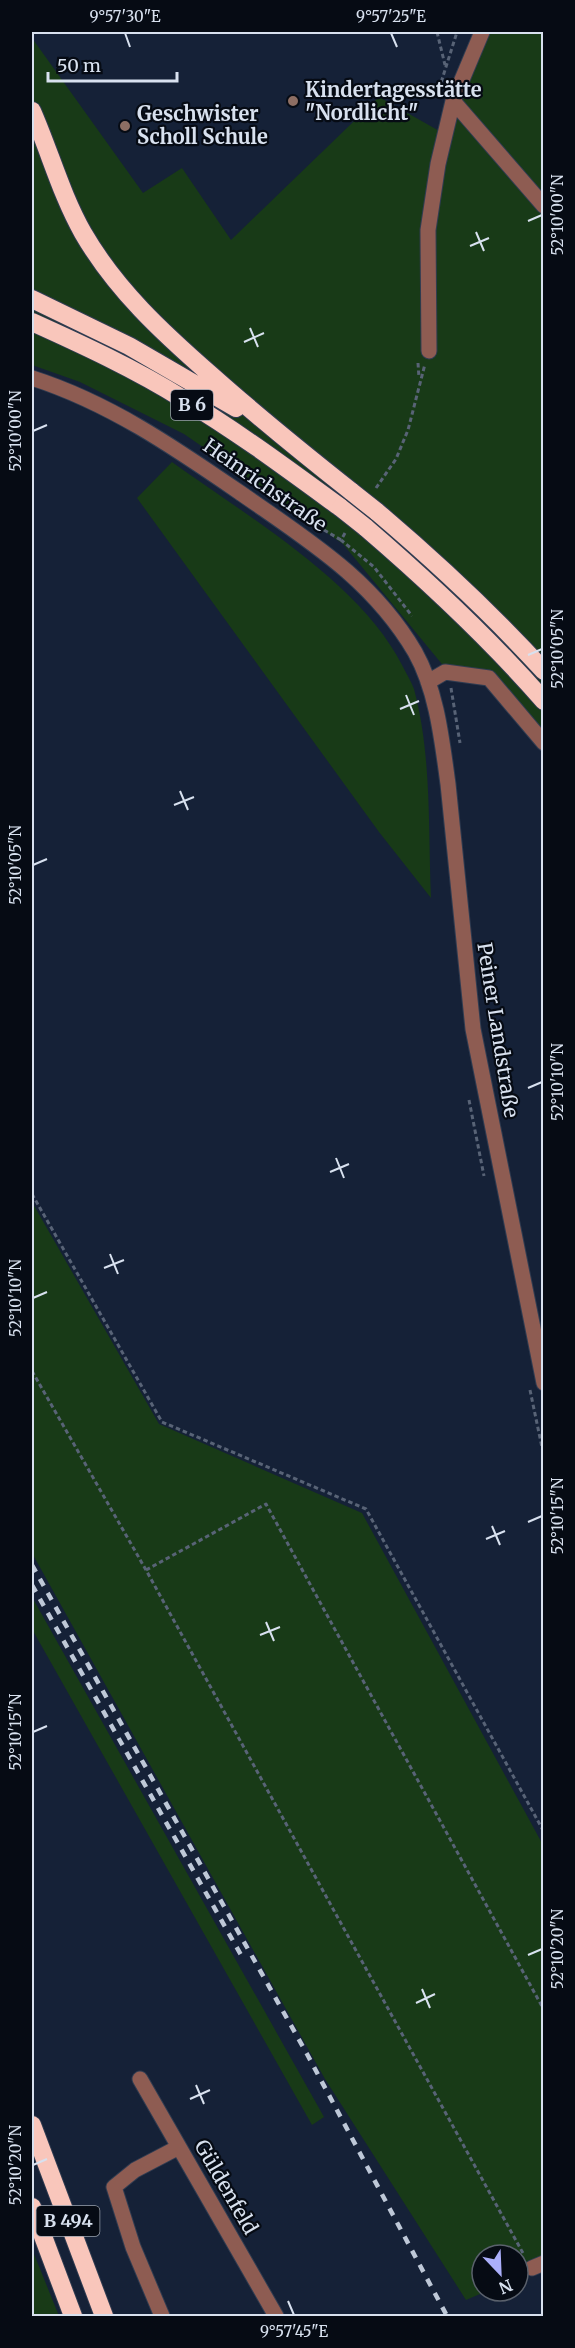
<svg xmlns="http://www.w3.org/2000/svg" width="575" height="2348" font-family="Merriweather,serif">
	<style>
		.green { fill: #183a17 }
		.lines { fill: none; stroke-linecap: round; stroke-linejoin: round }
		.minor-casing { stroke: #303c51; stroke-width: 17 }
		.highway-casing { stroke: #303c51; stroke-width: 20 }
		.path { stroke: #586376; stroke-width: 3; stroke-dasharray: 4.5 3; stroke-linecap: butt }
		.minor { stroke: #8e5c52; stroke-width: 15 }
		.highway { stroke: #f9c6bb; stroke-width: 18 }
		.rail { stroke: #bec8d7; stroke-width: 4.5; stroke-dasharray: 8 8; stroke-linecap: butt }
		.highway-bridge-casing { stroke: #303c51; stroke-width: 20; stroke-linecap: butt }
		.highway-bridge { stroke: #f9c6bb; stroke-width: 18 }
		.ticks { fill: none; stroke: #d8e1ef; stroke-width: 2 }
		.education-dot { fill: #8d6e63; stroke: #060b14; stroke-width: 2 }
		.labels { text-anchor: middle; stroke-width: 4.5; stroke-linejoin: round; paint-order: stroke }
		.shield { fill: #060b14; stroke: #99a1ad; stroke-width: 1.5 }
		.shield-label { font-size: 18px; font-weight: bold; fill: #d8e1ef }
		.poi-label { font-size: 20px; font-weight: bold; fill: #d8e1ef; stroke: #060b14; text-anchor: start }
		.street-label { font-size: 20px; fill: #d8e1ef; stroke: #060b14 }
		.neatline { fill: none; stroke: #d8e1ef; stroke-width: 2 }
		.ticks-label { font-size: 15px; text-anchor: middle; fill: #d8e1ef }
	</style>
	<rect width="100%" height="100%" fill="#152137"/>
	<path class="green" d="M 487,32 L 543,32 L 543,736 L 490,674 L 446,669 L 343,544 L 184,434 L 80,382 L 32,365 L 32,38 L 143,193 L 182,168 L 231,240 L 379,97 L 450,137 L 457,101 Z
		M 172,462 C 247,516 360,582 402,665 C 406,673 411,681 414,689 C 432,756 428,829 431,898 L 379,832 L 137,498 Z
		M 32,1202 L 159,1424 L 362,1513 L 543,1845 L 543,2269 L 518,2278 L 518,2255 L 482,2255 L 482,2291 L 487,2291 L 466,2300 L 325,2079 L 32,1553 Z
		M 32,1597 L 324,2117 L 312,2125 L 32,1629 Z
		M 32,2249 L 59,2316 L 32,2316 Z"/>
	<g class="lines">
		<g class="minor-casing">
			<path id="minor" d="M 453,101 L 544,206
				M 429,351 L 428,230 L 438,164 L 453,101 L 482,32
				M 32,378 C 110,403 175,448 242,494 C 309,541 372,579 415,652 C 437,691 442,741 448,784 L 473,1029 L 544,1383
				M 428,682 L 445,672 L 489,678 L 544,743
				M 140,2079 L 276,2316
				M 532,2268 L 544,2263
				M 162,2316 L 133,2247 L 114,2187 L 135,2170 L 179,2147"/>
		</g>
		<g class="highway-casing">
			<path id="highway" d="M 32,111 C 50,152 61,194 83,233 C 116,290 163,333 211,375 C 257,416 304,454 352,492
				M 32,299 L 129,346 L 236,408
				M 32,322 C 83,345 135,369 183,399 C 238,432 289,470 341,508
				M 376,511 C 435,561 491,613 544,671
				M 365,527 C 429,582 488,637 544,701
				M 32,2125 L 104,2316
				M 32,2207 L 73,2316"/>
		</g>
		<path class="path" d="M 437,32 L 445,65
			M 439,89 L 457,32
			M 418,363 L 419,378
			M 376,488 L 396,459 L 408,430 L 425,364
			M 324,530 L 341,540
			M 345,533 L 341,540 L 374,567 L 412,616
			M 451,688 L 460,743
			M 469,1100 L 484,1176
			M 32,1194 L 162,1422 L 366,1509 L 544,1832
			M 32,1371 L 146,1570 L 524,2255
			M 530,1390 L 544,1457
			M 146,1570 L 266,1504 L 544,2010"/>
		<use href="#minor" class="minor"/>
		<use href="#highway" class="highway"/>
		<path class="rail" d="M 32,1565 L 307,2054 L 447,2316
			M 32,1585 L 241,1955"/>
		<g class="highway-bridge-casing">
			<path id="highway-bridge" d="M 352,492 L 376,511
				M 341,508 L 365,527"/>
		</g>
		<use href="#highway-bridge" class="highway-bridge"/>
	</g>
	<path class="ticks" d="M 125,33 L 130,47M 391,33 L 397,47M 528,221 L 542,215M 476,232 L 484,251M 470,246 L 489,238M 250,328 L 258,347M 244,342 L 264,333M 33,431 L 47,425M 528,655 L 542,649M 406,695 L 414,715M 400,709 L 419,701M 180,791 L 188,810M 174,805 L 194,797M 33,865 L 47,859M 528,1088 L 542,1082M 336,1158 L 344,1178M 330,1172 L 349,1164M 110,1254 L 118,1274M 104,1268 L 124,1260M 33,1298 L 47,1292M 528,1522 L 542,1516M 492,1526 L 500,1545M 486,1539 L 505,1531M 266,1622 L 274,1641M 260,1635 L 280,1627M 33,1732 L 47,1726M 528,1955 L 542,1949M 422,1989 L 430,2008M 416,2003 L 435,1994M 196,2085 L 204,2104M 190,2099 L 210,2090M 33,2165 L 47,2159M 288,2301 L 294,2315"/>
	<g class="education-dot">
		<circle cx="293" cy="101" r="6"/>
		<circle cx="125" cy="126" r="6"/>
	</g>
	<g class="labels">
		<g class="shield">
			<rect x="171" y="390" width="42" height="30" rx="4.5"/>
			<rect x="36.5" y="2206" width="63" height="30" rx="4.5"/>
		</g>
		<g class="shield-label">
			<text x="192" y="411">B 6</text>
			<text x="68" y="2227">B 494</text>
		</g>
		<g class="poi-label">
			<text x="305" y="97">Kindertagesstätte<tspan x="305" dy="23">"Nordlicht"</tspan></text>
			<text x="137" y="121">Geschwister<tspan x="137" dy="23">Scholl Schule</tspan></text>
		</g>
		<g class="street-label">
			<text transform="translate(265 485) rotate(35)" y="7">Heinrichstraße</text>
			<text transform="translate(498 1030) rotate(81)" y="7">Peiner Landstraße</text>
			<text transform="translate(226 2187) rotate(60)" y="7">Güldenfeld</text>
		</g>
	</g>
	<rect width="575" height="2348" fill="none" stroke="#060b14" stroke-width="66"/>
	<g transform="translate(500 2273) rotate(157)"><circle r="28" fill="#060b14" stroke="#5a616c" stroke-width="1.5"/>
	<path d="M0-4.5L10 22L0 15L-10 22Z" fill="#abaffb"/>
	<text y="-9" font-size="16" font-weight="bold" text-anchor="middle" fill="#d8e1ef">N</text>
	</g>
	<path d="M48 72v9h129v-9" fill="none" stroke="#d8e1ef" stroke-width="3"/>
	<text x="57" y="72" font-size="18" fill="#d8e1ef" stroke="#060b14" stroke-width="4.5" paint-order="stroke">50 m</text>
	<rect x="33" y="33" width="509" height="2282" class="neatline"/>
	<g class="ticks-label">
		<text x="125" y="22">9°57'30"E</text>
		<text x="391" y="22">9°57'25"E</text>
		<text transform="translate(558 215) rotate(-90)" y="5">52°10'00"N</text>
		<text transform="translate(16 431) rotate(-90)" y="5">52°10'00"N</text>
		<text transform="translate(558 649) rotate(-90)" y="5">52°10'05"N</text>
		<text transform="translate(16 865) rotate(-90)" y="5">52°10'05"N</text>
		<text transform="translate(558 1082) rotate(-90)" y="5">52°10'10"N</text>
		<text transform="translate(16 1298) rotate(-90)" y="5">52°10'10"N</text>
		<text transform="translate(558 1516) rotate(-90)" y="5">52°10'15"N</text>
		<text transform="translate(16 1732) rotate(-90)" y="5">52°10'15"N</text>
		<text transform="translate(558 1949) rotate(-90)" y="5">52°10'20"N</text>
		<text transform="translate(16 2165) rotate(-90)" y="5">52°10'20"N</text>
		<text x="294" y="2337">9°57'45"E</text>
	</g>
</svg>
